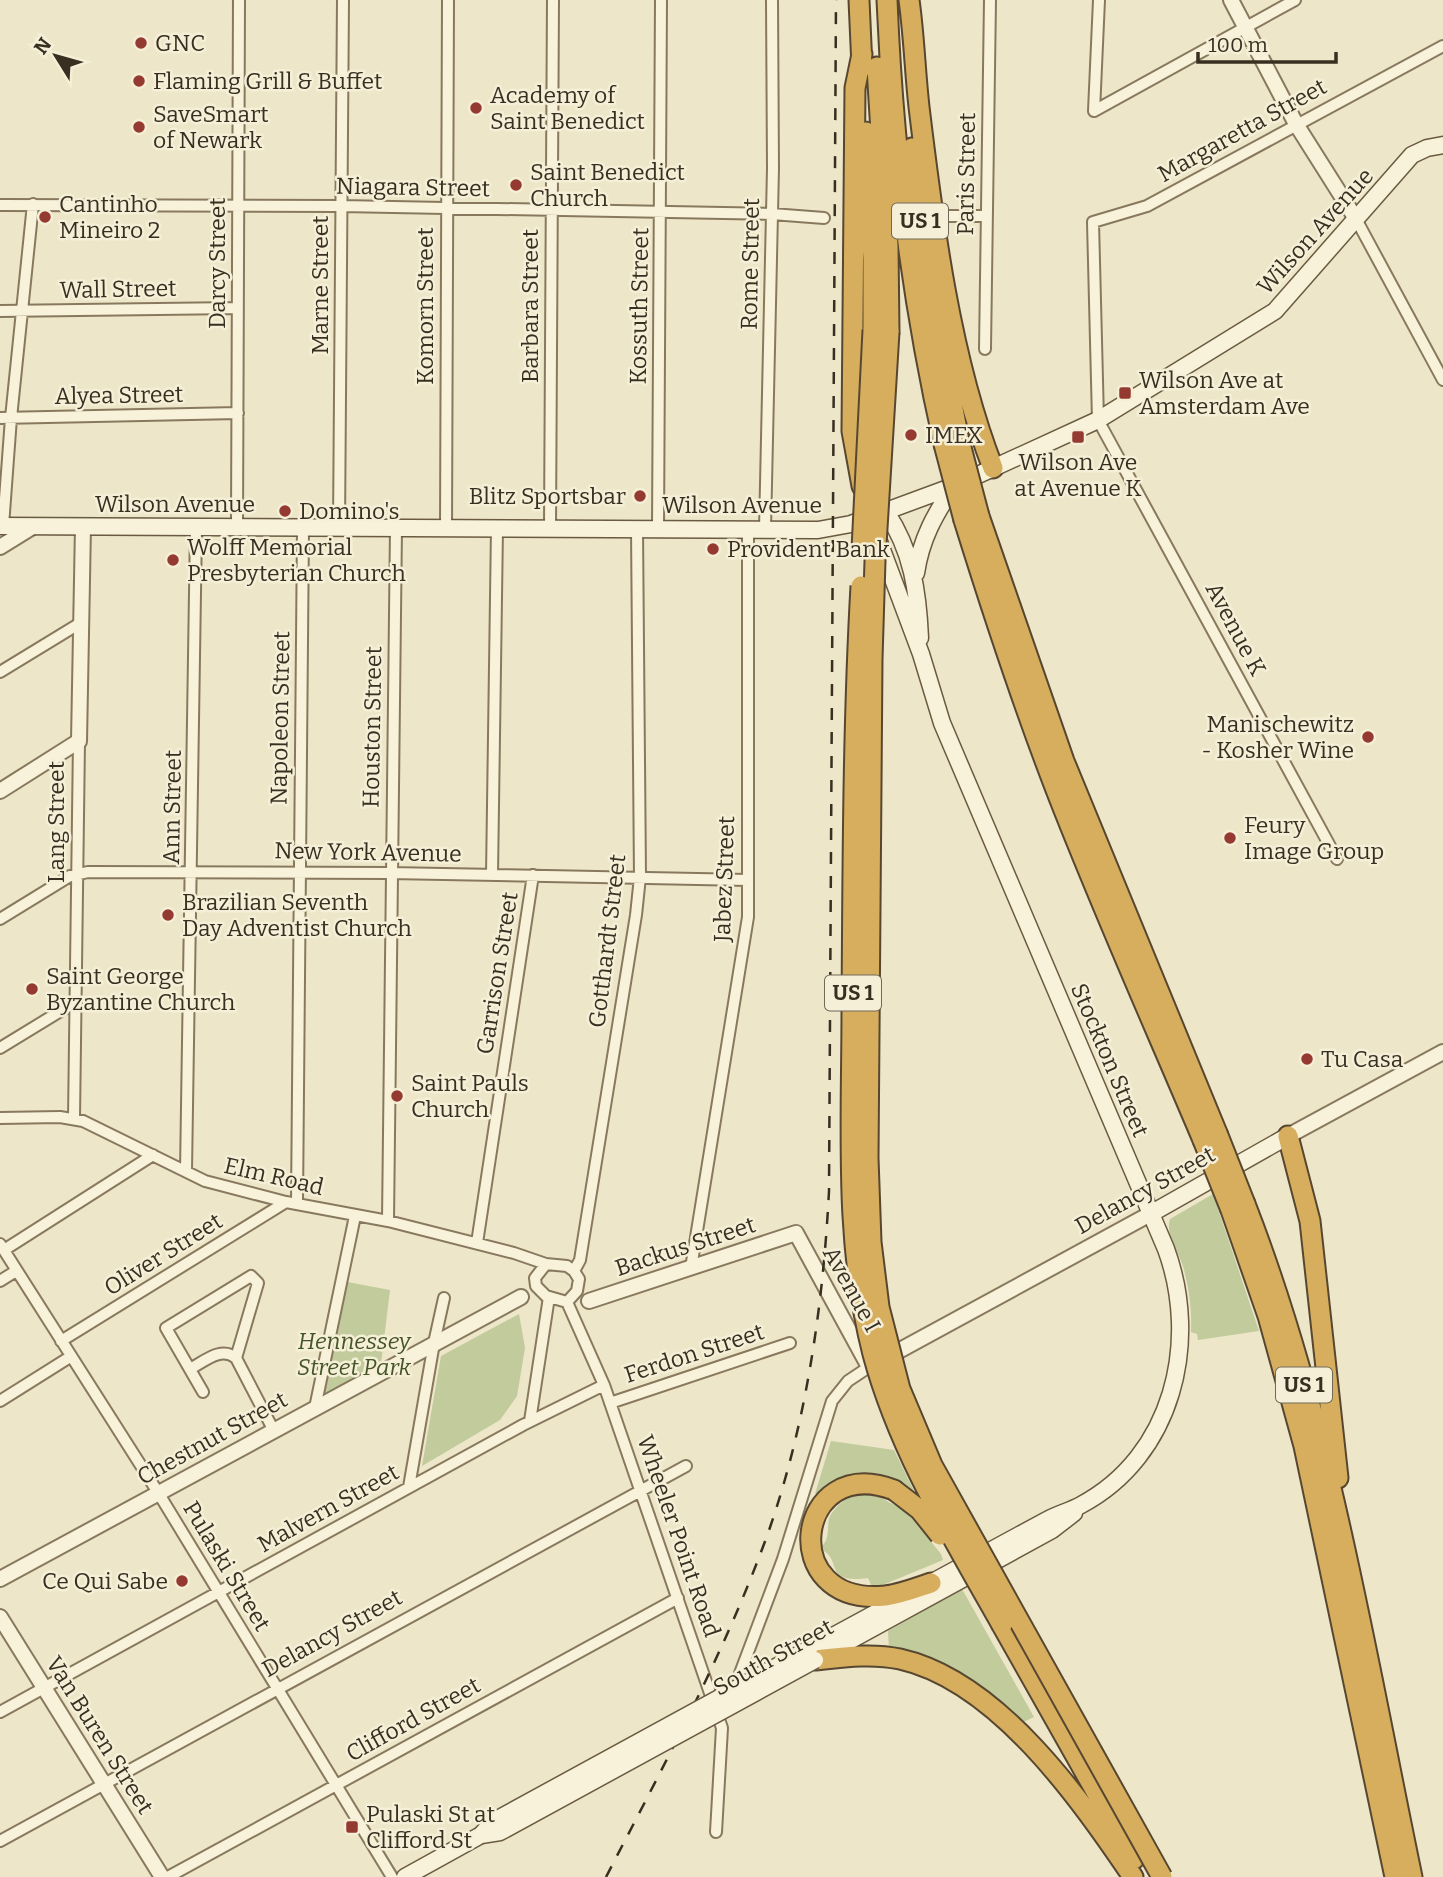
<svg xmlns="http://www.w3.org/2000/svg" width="1443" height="1877" font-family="Bitter,serif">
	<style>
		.green { fill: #c1cb9c }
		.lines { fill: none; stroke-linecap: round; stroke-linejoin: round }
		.minor-casing { stroke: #88795e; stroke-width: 14 }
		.tertiary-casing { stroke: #88795e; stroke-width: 18 }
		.secondary-casing { stroke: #6a5a41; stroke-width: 19 }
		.motorway-casing { stroke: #574731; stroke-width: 23 }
		.minor { stroke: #f8f2db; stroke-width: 10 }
		.tertiary { stroke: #f8f2db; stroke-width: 14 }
		.secondary { stroke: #f8f2db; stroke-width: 16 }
		.motorway { stroke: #d7ae5e; stroke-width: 19 }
		.rail { stroke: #392f21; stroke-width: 2.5; stroke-dasharray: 12 12; stroke-linecap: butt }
		.secondary-bridge-casing { stroke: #6a5a41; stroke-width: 19; stroke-linecap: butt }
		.motorway-bridge-casing { stroke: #574731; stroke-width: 23; stroke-linecap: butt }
		.secondary-bridge { stroke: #f8f2db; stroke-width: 16 }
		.motorway-bridge { stroke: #d7ae5e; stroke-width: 19 }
		.poi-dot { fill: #953a30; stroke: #f5efd7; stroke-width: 2.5 }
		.labels { text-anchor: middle; stroke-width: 5; stroke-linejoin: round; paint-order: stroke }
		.shield { fill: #f5efd7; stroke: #716958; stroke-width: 2 }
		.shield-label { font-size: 21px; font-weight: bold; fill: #392f21 }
		.poi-label { font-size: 23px; fill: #392f21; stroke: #f5efd7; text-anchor: start }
		.street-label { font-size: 23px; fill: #392f21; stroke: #f5efd7 }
		.park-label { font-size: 23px; font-style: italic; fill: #455528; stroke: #f5efd7 }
	</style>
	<rect width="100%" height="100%" fill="#ede6c8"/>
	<path class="green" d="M 1213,1194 L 1259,1331 L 1198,1340 L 1197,1334 L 1191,1332 C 1192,1309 1189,1288 1183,1266 C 1178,1251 1165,1234 1170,1219 Z
		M 342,1281 L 390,1290 L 380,1372 L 315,1408 Z
		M 519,1314 L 525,1348 L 517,1396 L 500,1420 L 422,1466 L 441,1356 Z
		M 831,1441 L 894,1450 L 914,1491 L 913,1493 C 891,1476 866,1470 840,1481 C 831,1485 825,1492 815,1494 Z
		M 865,1489 L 907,1512 L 941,1554 L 943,1560 L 873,1589 L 868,1578 C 822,1584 843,1560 822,1550 L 821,1547 C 830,1539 827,1529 829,1519 C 833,1506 853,1493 865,1489 Z
		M 962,1589 L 1034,1717 L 1019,1724 L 889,1649 L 888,1631 Z"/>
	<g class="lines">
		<g class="minor-casing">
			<path id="minor" d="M 1094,111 L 1295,0
				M 1094,111 L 1099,0
				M 0,205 L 341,206 L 772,214 L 824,218
				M 946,216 L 985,216
				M 1356,219 L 1443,380
				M 0,311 L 237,308
				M 985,349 L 990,0
				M 0,418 L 238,413
				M 3,526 L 11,418 L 33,204
				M 237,527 L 239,0
				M 550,527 L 553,0
				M 339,528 L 343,0
				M 446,528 L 448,0
				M 658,528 L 661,0
				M 765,529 L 773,168 L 772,0
				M 0,672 L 82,622
				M 1337,859 L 1098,420 L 1093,222 L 1147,206 L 1443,46
				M 492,875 L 497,528
				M 0,919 L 70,876 L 88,872 L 390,873 L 748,880
				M 0,1048 L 77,1001
				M 0,1118 L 60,1117 L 83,1121 L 205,1181 L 286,1202 L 388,1221 L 514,1253 L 546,1264 L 567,1266 L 574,1271 L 579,1279 L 577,1291 L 567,1302 L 546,1296 L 536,1286 L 535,1278 L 546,1264
				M 74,1118 L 79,741
				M 186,1171 L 196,528
				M 297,1203 L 303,528
				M 388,1221 L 396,528
				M 477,1243 L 533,875
				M 0,1244 L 159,1494 L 392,1877
				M 4,1250 L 153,1155
				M 691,1268 L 748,917 L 748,530
				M 574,1271 L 580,1260 L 636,915 L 640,877 L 637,529
				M 0,1281 L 16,1271
				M 567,1302 L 604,1385 L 722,1728 L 716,1832
				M 61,1341 L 286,1202
				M 190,1369 C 205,1361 221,1346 236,1358
				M 203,1392 L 166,1328 L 251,1276 L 258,1283 L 236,1358 L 274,1431
				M 0,1401 L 70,1357
				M 610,1403 L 790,1343
				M 315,1408 L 355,1216
				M 530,1421 L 549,1297
				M 409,1487 L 434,1343 L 444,1298
				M 733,1692 L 783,1559 L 832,1401 L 848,1381 L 869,1367
				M 0,1712 L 523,1425 L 604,1385
				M 0,1841 L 686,1466
				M 168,1877 L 678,1598"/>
		</g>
		<g class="tertiary-casing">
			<path id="tertiary" d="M 1231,0 L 1296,124 L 1356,219
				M 0,547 L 34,526
				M 0,791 L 79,741 L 83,526
				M 1288,1136 L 1443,1052
				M 589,1301 L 796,1233 L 869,1367 L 1152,1213
				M 0,1579 L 521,1297
				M 0,1617 L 162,1877"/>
		</g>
		<g class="secondary-casing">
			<path id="secondary" d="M 886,512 C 912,550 918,592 920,638
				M 0,526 L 818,530 L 851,524 L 954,486 L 1098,420 L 1275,311 L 1412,155 L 1427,148 L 1443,145
				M 916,573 C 921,539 935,514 954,486
				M 1152,1213 L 1288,1136
				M 809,1649 L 1047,1520 C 1058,1514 1070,1511 1081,1505 C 1173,1456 1200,1342 1166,1249 L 942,723 L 921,654 L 878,539
				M 820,1657 L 1052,1530 L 1074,1513
				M 405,1877 L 481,1835"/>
		</g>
		<g class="motorway-casing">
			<path id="motorway" d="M 859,0 L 862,67
				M 887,0 C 893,150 911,298 944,444
				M 909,0 C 914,35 915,71 919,107 C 933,223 950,358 993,468
				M 862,54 L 855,88 L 852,431 L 862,486
				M 877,67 L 888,246 L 889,332
				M 866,132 L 873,259 L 873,330
				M 912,148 L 929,284 L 959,440
				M 979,516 L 1064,761 L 1217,1133
				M 964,520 C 992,610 1021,699 1055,787 C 1101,906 1153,1022 1203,1140
				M 1288,1136 L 1310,1221 L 1338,1478
				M 1245,1204 C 1329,1420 1365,1652 1412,1877
				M 1231,1210 L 1268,1316 L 1304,1446 L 1395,1877
				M 894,1490 C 795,1452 775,1607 885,1596 C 901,1594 916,1588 931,1583
				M 1002,1625 L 1134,1859
				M 815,1660 C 843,1657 872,1653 900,1659 C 998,1681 1080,1799 1133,1877"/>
		</g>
		<use href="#minor" class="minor"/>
		<use href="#tertiary" class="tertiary"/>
		<use href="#secondary" class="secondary"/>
		<use href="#motorway" class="motorway"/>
		<path class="rail" d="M 606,1877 C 664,1765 724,1654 767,1536 C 806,1426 823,1307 829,1191 L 836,0"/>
		<g class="secondary-bridge-casing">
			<path id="secondary-bridge" d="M 481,1835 L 500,1832 L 815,1660
				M 481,1835 L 494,1821 L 809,1649"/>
		</g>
		<g class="motorway-bridge-casing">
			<path id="motorway-bridge" d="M 889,332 L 875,561 L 872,659 L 868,1158 L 871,1242 L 879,1307 L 900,1389 L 932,1465 L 1162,1877
				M 959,440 L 979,516
				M 944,444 L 964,520
				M 862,549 L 873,330
				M 861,586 C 853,728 853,869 852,1011 C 852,1125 844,1242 873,1354 C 899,1451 953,1538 1002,1625
				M 1217,1133 L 1245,1204
				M 1203,1140 L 1231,1210
				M 894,1490 L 920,1510 L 940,1535"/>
		</g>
		<use href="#secondary-bridge" class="secondary-bridge"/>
		<use href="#motorway-bridge" class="motorway-bridge"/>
	</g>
	<g class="poi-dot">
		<circle cx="141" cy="43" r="7"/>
		<circle cx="139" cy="81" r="7"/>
		<circle cx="476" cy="108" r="7"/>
		<circle cx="139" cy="127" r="7"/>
		<circle cx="516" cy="185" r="7"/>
		<circle cx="45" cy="217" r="7"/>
		<rect x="1118" y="386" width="14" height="14" rx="3.5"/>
		<circle cx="911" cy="435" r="7"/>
		<rect x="1071" y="430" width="14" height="14" rx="3.5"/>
		<circle cx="640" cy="496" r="7"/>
		<circle cx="285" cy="511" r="7"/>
		<circle cx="713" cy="549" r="7"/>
		<circle cx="173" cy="560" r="7"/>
		<circle cx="1368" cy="737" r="7"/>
		<circle cx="1230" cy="838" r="7"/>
		<circle cx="168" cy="915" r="7"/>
		<circle cx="32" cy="989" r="7"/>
		<circle cx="1307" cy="1059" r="7"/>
		<circle cx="397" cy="1096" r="7"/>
		<circle cx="182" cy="1581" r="7"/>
		<rect x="345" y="1820" width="14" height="14" rx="3.5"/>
	</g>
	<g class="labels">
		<g class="shield">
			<rect x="892" y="203.5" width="56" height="35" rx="5"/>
			<rect x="825" y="975.5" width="56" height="35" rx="5"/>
			<rect x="1276" y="1367.5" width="56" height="35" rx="5"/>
		</g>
		<g class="shield-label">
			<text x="920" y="228">US 1</text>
			<text x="853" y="1000">US 1</text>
			<text x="1304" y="1392">US 1</text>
		</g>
		<g class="poi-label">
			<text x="155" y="51">GNC</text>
			<text x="153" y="89">Flaming Grill &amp; Buffet</text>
			<text x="490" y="103">Academy of<tspan x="490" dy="26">Saint Benedict</tspan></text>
			<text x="153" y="122">SaveSmart<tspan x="153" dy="26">of Newark</tspan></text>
			<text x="530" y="180">Saint Benedict<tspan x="530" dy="26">Church</tspan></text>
			<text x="59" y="212">Cantinho<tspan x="59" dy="26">Mineiro 2</tspan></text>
			<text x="1139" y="388">Wilson Ave at<tspan x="1139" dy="26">Amsterdam Ave</tspan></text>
			<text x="925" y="443">IMEX</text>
			<text x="1078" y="470" text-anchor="middle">Wilson Ave<tspan x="1078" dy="26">at Avenue K</tspan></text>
			<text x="626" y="504" text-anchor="end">Blitz Sportsbar</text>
			<text x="299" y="519">Domino's</text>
			<text x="187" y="555">Wolff Memorial<tspan x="187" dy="26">Presbyterian Church</tspan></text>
			<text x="727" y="557">Provident Bank</text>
			<text x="1354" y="732" text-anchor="end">Manischewitz<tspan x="1354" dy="26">- Kosher Wine</tspan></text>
			<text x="1244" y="833">Feury<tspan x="1244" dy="26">Image Group</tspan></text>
			<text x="182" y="910">Brazilian Seventh<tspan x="182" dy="26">Day Adventist Church</tspan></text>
			<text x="46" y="984">Saint George<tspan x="46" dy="26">Byzantine Church</tspan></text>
			<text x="1321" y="1067">Tu Casa</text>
			<text x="411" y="1091">Saint Pauls<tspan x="411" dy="26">Church</tspan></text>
			<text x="168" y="1589" text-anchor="end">Ce Qui Sabe</text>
			<text x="366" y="1822">Pulaski St at<tspan x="366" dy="26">Clifford St</tspan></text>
		</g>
		<g class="street-label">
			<text transform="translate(1242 130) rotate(-29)" y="8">Margaretta Street</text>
			<text transform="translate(966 174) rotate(-89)" y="8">Paris Street</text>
			<text transform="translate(413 187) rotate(1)" y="8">Niagara Street</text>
			<text transform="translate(1315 231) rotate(-48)" y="8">Wilson Avenue</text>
			<text transform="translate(217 263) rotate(-90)" y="8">Darcy Street</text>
			<text transform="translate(750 264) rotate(-89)" y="8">Rome Street</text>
			<text transform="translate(320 285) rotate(-90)" y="8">Marne Street</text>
			<text transform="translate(118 289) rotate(-1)" y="8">Wall Street</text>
			<text transform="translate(425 306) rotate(-90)" y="8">Komorn Street</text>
			<text transform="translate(530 306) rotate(-90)" y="8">Barbara Street</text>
			<text transform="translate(639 306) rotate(-89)" y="8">Kossuth Street</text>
			<text transform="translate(119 395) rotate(-1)" y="8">Alyea Street</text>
			<text x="175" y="512">Wilson Avenue</text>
			<text x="742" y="513">Wilson Avenue</text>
			<text transform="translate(1236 629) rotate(62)" y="8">Avenue K</text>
			<text transform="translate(280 718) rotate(-89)" y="8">Napoleon Street</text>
			<text transform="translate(372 727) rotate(-89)" y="8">Houston Street</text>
			<text transform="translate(172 807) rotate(-89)" y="8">Ann Street</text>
			<text transform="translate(56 822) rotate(-90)" y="8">Lang Street</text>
			<text transform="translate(368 852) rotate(1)" y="8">New York Avenue</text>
			<text transform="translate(724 879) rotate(-88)" y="8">Jabez Street</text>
			<text transform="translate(607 941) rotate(-83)" y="8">Gotthardt Street</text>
			<text transform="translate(497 973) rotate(-81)" y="8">Garrison Street</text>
			<text transform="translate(1110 1060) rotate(67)" y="8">Stockton Street</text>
			<text transform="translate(274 1176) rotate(13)" y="8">Elm Road</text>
			<text transform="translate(1145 1190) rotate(-29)" y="8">Delancy Street</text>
			<text transform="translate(685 1246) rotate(-18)" y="8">Backus Street</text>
			<text transform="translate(163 1254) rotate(-32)" y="8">Oliver Street</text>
			<text transform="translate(852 1289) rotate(61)" y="8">Avenue I</text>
			<text transform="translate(694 1353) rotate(-18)" y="8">Ferdon Street</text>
			<text transform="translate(212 1438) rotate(-29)" y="8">Chestnut Street</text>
			<text transform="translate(328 1508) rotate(-29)" y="8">Malvern Street</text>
			<text transform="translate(679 1536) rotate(71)" y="8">Wheeler Point Road</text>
			<text transform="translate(227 1566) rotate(59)" y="8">Pulaski Street</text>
			<text transform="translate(332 1633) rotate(-29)" y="8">Delancy Street</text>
			<text transform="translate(773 1657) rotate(-29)" y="8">South Street</text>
			<text transform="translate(413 1719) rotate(-29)" y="8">Clifford Street</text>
			<text transform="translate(100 1735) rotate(58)" y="8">Van Buren Street</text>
		</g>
		<g class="park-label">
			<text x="354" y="1349">Hennessey<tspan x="354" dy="26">Street Park</tspan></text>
		</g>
	</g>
	<g transform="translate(56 56) rotate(307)" stroke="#f5efd7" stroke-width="5" paint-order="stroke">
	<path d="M0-5L12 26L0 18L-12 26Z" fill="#392f21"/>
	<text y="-10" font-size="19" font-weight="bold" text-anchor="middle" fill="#392f21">N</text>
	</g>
	<path d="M1198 52v10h138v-10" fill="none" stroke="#392f21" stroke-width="3.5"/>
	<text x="1208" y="52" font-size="21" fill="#392f21" stroke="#f5efd7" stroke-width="5" paint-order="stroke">100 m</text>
</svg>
